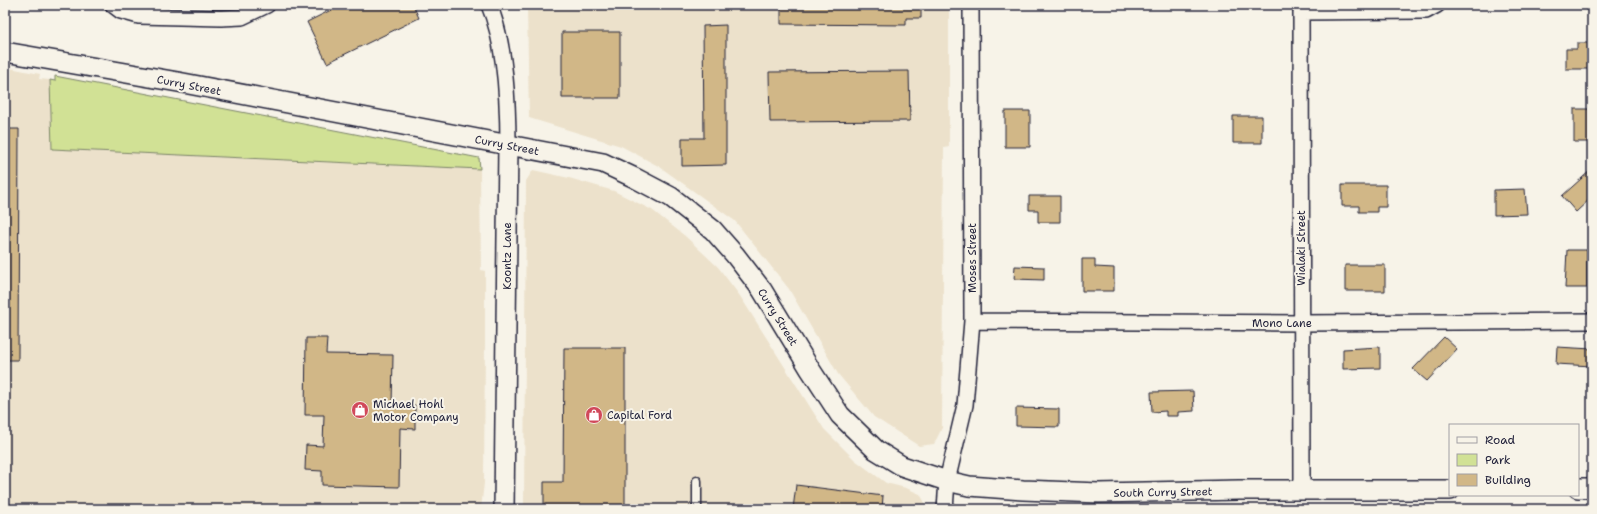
<svg xmlns="http://www.w3.org/2000/svg" width="1597" height="514" font-family="'Shantell Sans',sans-serif">
	<style>
		.built { fill: #ece1cb }
		.green { fill: #d1e195; stroke: #7a8268 }
		.building { fill: #d1b787; stroke: #22223b }
		.lines { fill: none; stroke-linecap: round; stroke-linejoin: round }
		.service-casing { stroke: #22223b; stroke-width: 11 }
		.minor-casing { stroke: #22223b; stroke-width: 18 }
		.tertiary-casing { stroke: #22223b; stroke-width: 22 }
		.service { stroke: #f7f3e8; stroke-width: 8 }
		.minor { stroke: #f7f3e8; stroke-width: 15 }
		.tertiary { stroke: #f7f3e8; stroke-width: 19 }
		.labels { text-anchor: middle; stroke-width: 4; stroke-linejoin: round; paint-order: stroke }
		.street-label { font-size: 11px; fill: #22223b; stroke: #f7f3e8 }
		.poi-label { font-size: 11px; fill: #22223b; stroke: #f7f3e8; text-anchor: start }
	</style>
	<rect width="100%" height="100%" fill="#f7f3e8"/>
	<filter id="ink" filterUnits="userSpaceOnUse"><feTurbulence type="fractalNoise" baseFrequency=".025" numOctaves="2"/><feDisplacementMap in="SourceGraphic" scale="8" xChannelSelector="R" yChannelSelector="G"/><feConvolveMatrix kernelMatrix="1 2 1 2 8 2 1 2 1" color-interpolation-filters="sRGB"/></filter>
	<g filter="url(#ink)">
		<path class="built" d="M 527,5 L 949,5 L 949,147 L 944,148 L 942,428 L 934,444 L 919,446 L 874,417 L 838,374 L 789,289 L 735,221 L 660,167 L 621,146 L 529,118 Z
			M 5,67 L 40,74 L 39,79 L 50,80 L 52,149 L 480,169 L 481,270 L 485,271 L 485,339 L 484,483 L 481,509 L 5,509 Z
			M 533,170 L 569,178 L 614,191 L 652,210 L 685,236 L 718,267 L 740,296 L 824,429 L 855,460 L 886,483 L 906,488 L 920,494 L 925,503 L 926,509 L 524,509 L 526,181 Z
			M 1592,506 L 1592,509 L 1247,509 L 1321,507 Z"/>
		<path class="green" d="M 55,76 L 479,158 L 480,169 L 52,149 L 50,80 L 55,81 Z"/>
		<path class="building" d="M 341,5 L 413,5 L 419,18 L 327,63 L 307,22 Z
			M 781,5 L 921,5 L 921,18 L 906,18 L 906,25 L 781,24 Z
			M 726,25 L 726,165 L 682,166 L 682,138 L 704,138 L 703,26 Z
			M 562,32 L 620,32 L 620,98 L 562,98 Z
			M 1577,43 L 1590,43 L 1591,49 L 1592,49 L 1592,69 L 1566,69 L 1566,49 L 1577,49 Z
			M 909,71 L 910,121 L 770,122 L 769,72 Z
			M 1574,109 L 1592,109 L 1592,142 L 1574,142 Z
			M 1005,111 L 1030,111 L 1030,147 L 1005,147 Z
			M 1233,116 L 1262,116 L 1262,143 L 1233,143 Z
			M 5,129 L 19,129 L 18,360 L 5,360 Z
			M 1592,169 L 1592,197 L 1576,212 L 1562,196 Z
			M 1342,185 L 1386,185 L 1386,207 L 1377,207 L 1377,212 L 1359,212 L 1359,206 L 1342,206 Z
			M 1525,189 L 1527,214 L 1494,215 L 1494,190 Z
			M 1029,196 L 1060,196 L 1060,222 L 1038,222 L 1038,210 L 1029,210 Z
			M 1567,250 L 1587,250 L 1587,288 L 1565,288 Z
			M 1082,259 L 1095,259 L 1095,267 L 1114,268 L 1114,291 L 1082,291 Z
			M 1345,265 L 1385,265 L 1385,291 L 1345,291 Z
			M 1015,266 L 1044,267 L 1044,280 L 1014,279 Z
			M 1444,337 L 1457,349 L 1427,381 L 1413,369 Z
			M 306,338 L 327,338 L 326,354 L 393,355 L 392,405 L 415,405 L 415,429 L 400,428 L 399,487 L 322,485 L 322,471 L 305,470 L 306,445 L 323,446 L 324,415 L 305,415 Z
			M 1380,347 L 1380,368 L 1343,369 L 1343,349 Z
			M 1557,347 L 1592,349 L 1592,366 L 1556,364 Z
			M 564,348 L 625,348 L 625,509 L 544,509 L 544,482 L 563,482 Z
			M 1193,391 L 1194,411 L 1178,412 L 1178,416 L 1166,416 L 1166,411 L 1152,412 L 1151,392 Z
			M 1016,408 L 1059,409 L 1059,427 L 1016,426 Z
			M 796,485 L 883,496 L 882,509 L 793,509 Z"/>
		<g class="lines">
			<g class="service-casing">
				<path id="service" d="M 697,481 L 697,509"/>
			</g>
			<g class="minor-casing">
				<path id="minor" d="M 113,5 L 121,11 L 139,16 L 221,18 L 242,17 L 267,5
					M 489,5 C 505,42 508,104 508,145
					M 1301,5 L 1302,490
					M 1301,12 L 1426,11 L 1437,5
					M 972,321 L 1301,323 L 1592,321
					M 945,509 L 947,481 L 965,405 L 972,321 L 971,5"/>
			</g>
			<g class="tertiary-casing">
				<path id="tertiary" d="M 5,52 L 178,82 L 603,163 L 635,178 L 671,197 L 713,230 L 735,255 L 762,290 L 810,369 L 840,415 L 876,450 L 902,466 L 947,481 L 969,486 L 1023,490 L 1099,493 L 1239,490 L 1450,490
					M 1578,488 L 1592,488
					M 504,509 L 508,145"/>
			</g>
			<use href="#service" class="service"/>
			<use href="#minor" class="minor"/>
			<use href="#tertiary" class="tertiary"/>
		</g>
	</g>
	<defs>
		<g id="shop-disc" transform="scale(0.9)"><circle r="9.5" fill="#d1495b" stroke="#f7f3e8"/><path d="M-5-2.5h2.3a2.7 3.5 0 0 1 5.4 0H5L5.5 6h-11ZM-1.5-2.5h3a1.5 2.3 0 0 0-3 0Z" fill="#fff"/></g>
	</defs>
	<g fill-rule="evenodd">
		<use href="#shop-disc" x="360" y="410"/>
		<use href="#shop-disc" x="594" y="415"/>
	</g>
	<g class="labels">
		<g class="street-label">
			<text transform="translate(189 85) rotate(11)" y="4">Curry Street</text>
			<text transform="translate(507 145) rotate(11)" y="4">Curry Street</text>
			<text transform="translate(1301 248) rotate(-90)" y="4">Wialaki Street</text>
			<text transform="translate(507 256) rotate(-90)" y="4">Koontz Lane</text>
			<text transform="translate(972 258) rotate(-90)" y="4">Moses Street</text>
			<text transform="translate(778 317) rotate(58)" y="4">Curry Street</text>
			<text x="1282" y="327">Mono Lane</text>
			<text transform="translate(1163 492) rotate(-1)" y="4">South Curry Street</text>
		</g>
		<g class="poi-label">
			<text x="373" y="408">Michael Hohl<tspan x="373" dy="13">Motor Company</tspan></text>
			<text x="607" y="419">Capital Ford</text>
		</g>
	</g>
	<rect width="1597" height="514" fill="none" stroke="#f7f3e8" stroke-width="20"/>
	<rect x="10" y="10" width="1577" height="494" fill="none" stroke="#22223b" stroke-width="1.5" filter="url(#ink)"/>
	<rect x="1449" y="424" width="130" height="72" fill="#f7f3e8" stroke="#a29fa3"/>
	<rect x="1457" y="437" width="20" height="6" fill="#f7f3e8" stroke="#a29fa3"/>
	<text x="1485" y="444" font-size="12" fill="#22223b">Road</text>
	<rect x="1457" y="454" width="20" height="12" fill="#d1e195" stroke="#a29fa3"/>
	<text x="1485" y="464" font-size="12" fill="#22223b">Park</text>
	<rect x="1457" y="474" width="20" height="12" fill="#d1b787" stroke="#a29fa3"/>
	<text x="1485" y="484" font-size="12" fill="#22223b">Building</text>
</svg>
